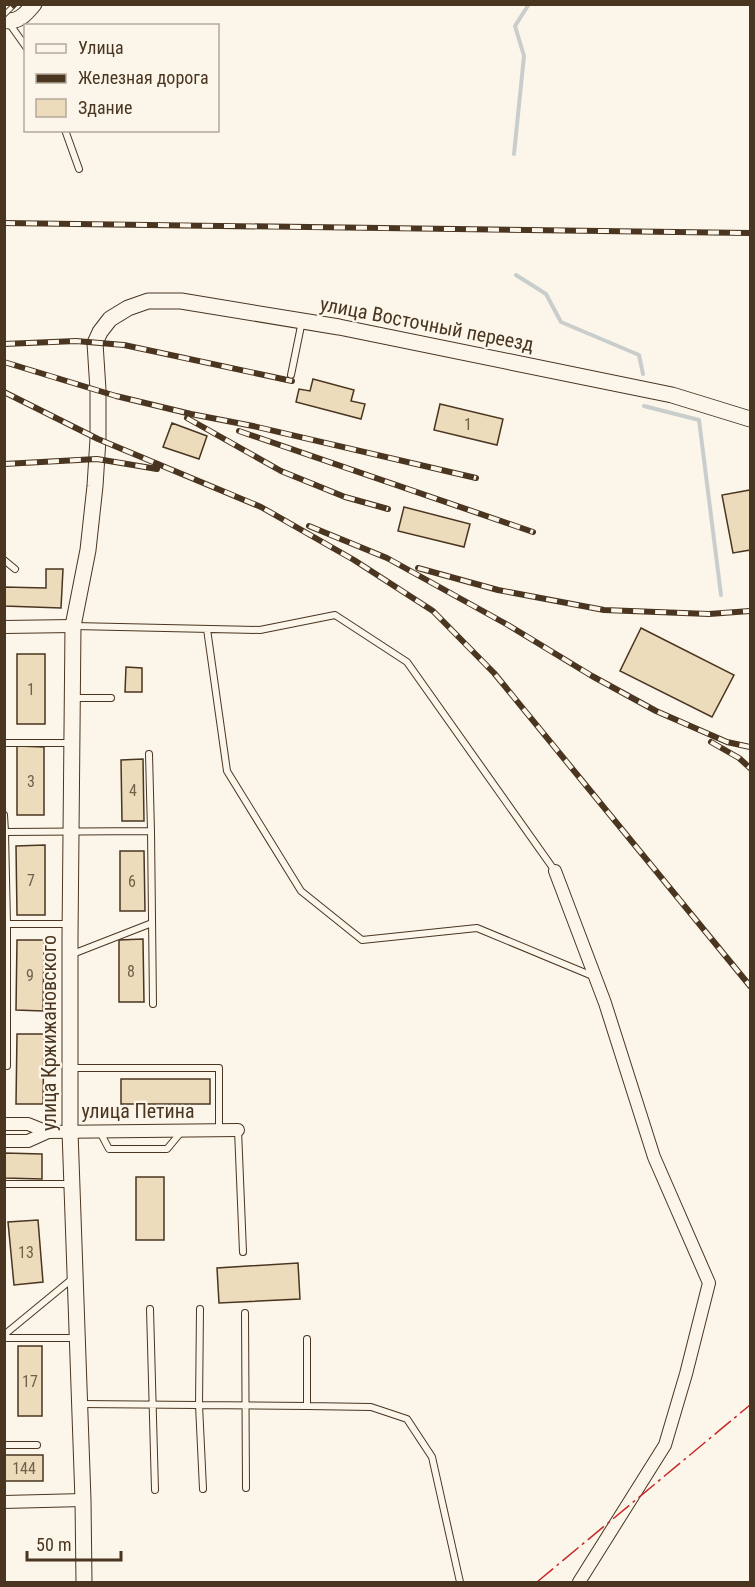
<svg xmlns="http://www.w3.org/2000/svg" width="755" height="1587" font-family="'Roboto Condensed',sans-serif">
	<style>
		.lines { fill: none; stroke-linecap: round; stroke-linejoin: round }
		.stream { stroke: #c9cecd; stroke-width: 4 }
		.building { fill: #ecdcbc; stroke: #4a3520; stroke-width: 1.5 }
		.service-casing { stroke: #4a3520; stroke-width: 8 }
		.minor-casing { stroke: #4a3520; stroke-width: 14 }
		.tertiary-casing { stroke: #4a3520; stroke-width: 17 }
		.service { stroke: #fbf6e9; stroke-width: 6 }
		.minor { stroke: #fbf6e9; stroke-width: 12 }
		.tertiary { stroke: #fbf6e9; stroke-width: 15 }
		.rail-casing { stroke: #4a3520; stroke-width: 6 }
		.rail { stroke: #fbf6e9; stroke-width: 4; stroke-dasharray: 11; stroke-linecap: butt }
		.power { stroke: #c62828; stroke-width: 1.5; stroke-dasharray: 21 4.5 3 4.5; stroke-linecap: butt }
		.labels { text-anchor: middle; stroke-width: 4.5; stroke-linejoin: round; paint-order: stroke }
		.number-label { font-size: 16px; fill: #725f47 }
		.street-label { font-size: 20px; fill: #4a3520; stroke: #fbf6e9 }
	</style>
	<rect width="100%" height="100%" fill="#fbf6e9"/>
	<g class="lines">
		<path class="stream" d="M 514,154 L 524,56 L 515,26 L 529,4
			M 516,275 L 546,294 L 561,322 L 639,355 L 643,374
			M 644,406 L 699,420 L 721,595"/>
	</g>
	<path class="building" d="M 313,379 L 354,390 L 351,401 L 365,404 L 361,419 L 296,402 L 299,389 L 310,391 Z
		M 440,404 L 503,419 L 497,445 L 434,430 Z
		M 172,423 L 207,436 L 199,459 L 163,447 Z
		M 750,490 L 750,550 L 733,553 L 722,495 Z
		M 404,507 L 470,524 L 464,547 L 398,531 Z
		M 46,569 L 63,569 L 61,608 L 4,606 L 4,587 L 46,588 Z
		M 641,628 L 734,675 L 712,717 L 620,671 Z
		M 17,654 L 45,654 L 45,724 L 17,724 Z
		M 126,667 L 142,668 L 142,692 L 125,692 Z
		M 17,746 L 44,747 L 44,815 L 17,815 Z
		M 143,759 L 144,821 L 122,821 L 121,760 Z
		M 45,845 L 45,915 L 17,915 L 16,846 Z
		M 120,851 L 144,851 L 145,911 L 120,911 Z
		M 143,939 L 144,1002 L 119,1002 L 119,940 Z
		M 17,940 L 44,940 L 43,1011 L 16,1010 Z
		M 17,1034 L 44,1034 L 43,1104 L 16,1104 Z
		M 121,1079 L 210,1079 L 210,1104 L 121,1104 Z
		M 4,1153 L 42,1154 L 42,1179 L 4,1178 Z
		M 136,1177 L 164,1177 L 164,1240 L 136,1240 Z
		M 38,1220 L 43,1282 L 14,1285 L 8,1222 Z
		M 298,1263 L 300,1299 L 219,1303 L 217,1268 Z
		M 18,1346 L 42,1346 L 42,1416 L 18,1416 Z
		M 4,1455 L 43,1455 L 43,1481 L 4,1481 Z"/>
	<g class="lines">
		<g class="service-casing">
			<path id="service" d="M 9,23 L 26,47
				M 65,130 L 79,169
				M 291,375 L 302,321
				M 4,560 L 15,569
				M 74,626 L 260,630 L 335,615 L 407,662 L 555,871
				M 207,629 L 227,771 L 301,891 L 362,940 L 477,928 L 595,977
				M 73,698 L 111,698
				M 4,743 L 71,743
				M 149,754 L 151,831
				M 4,815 L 5,832
				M 4,924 L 7,924 L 5,832 L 151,831 L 153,1004
				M 70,955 L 152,923
				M 4,1066 L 7,1066 L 7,924 L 70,924
				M 70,1068 L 219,1068 L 219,1130
				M 238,1130 L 243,1252
				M 100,1132 L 109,1149 L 167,1149 L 182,1131
				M 4,1184 L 70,1184
				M 150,1309 L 155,1490
				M 200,1309 L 199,1405 L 203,1489
				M 245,1313 L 246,1488
				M 4,1335 L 72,1279
				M 4,1338 L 76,1338
				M 80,1404 L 307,1406 L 307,1339
				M 307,1406 L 371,1407 L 407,1419 L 432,1457 L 460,1582
				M 4,1445 L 37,1445"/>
		</g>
		<g class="minor-casing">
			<path id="minor" d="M 4,627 L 73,626
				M 555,871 L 605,1003 L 654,1157 L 709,1283 L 686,1374 L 665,1445 L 579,1582
				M 4,1124 L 28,1124 L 48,1132
				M 4,1141 L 28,1141 L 48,1132 L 238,1130
				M 4,1502 L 83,1500"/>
		</g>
		<g class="tertiary-casing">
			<path id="tertiary" d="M 4,20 C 17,24 26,14 34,4
				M 84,1582 L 83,1500 L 70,1131 L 70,938 L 73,626 L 88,550 L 95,486 L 98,439 L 98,390 L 95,343 L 100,332 L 110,319 L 128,308 L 148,301 L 181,301 L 339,327 L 672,395 L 750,419"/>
		</g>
		<use href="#service" class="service"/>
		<use href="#minor" class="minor"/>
		<use href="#tertiary" class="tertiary"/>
		<g class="rail-casing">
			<path id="rail" d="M 4,15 L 15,4
				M 4,223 L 750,233
				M 4,344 L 76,341 L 124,345 L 292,381
				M 4,362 L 116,396 L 191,414 L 253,426 L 476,478
				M 4,392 L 98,439 L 261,507 L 354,560 L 433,611 L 494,673 L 750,986
				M 187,418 L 281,471 L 345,497 L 388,509
				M 239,431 L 533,532
				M 4,464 L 97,459 L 157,469
				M 309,526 L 387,558 L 508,625 L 592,676 L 656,711 L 727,742 L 750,747
				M 418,568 L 498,590 L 604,610 L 709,614 L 750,611
				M 711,742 L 739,758 L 750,768"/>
		</g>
		<use href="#rail" class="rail"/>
		<path class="power" d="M 537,1582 L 750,1405"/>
	</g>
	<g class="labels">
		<g class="number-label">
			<text x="468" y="430">1</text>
			<text x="31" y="695">1</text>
			<text x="31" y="787">3</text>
			<text x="133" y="796">4</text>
			<text x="31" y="886">7</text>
			<text x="132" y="887">6</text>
			<text x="131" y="977">8</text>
			<text x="30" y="981">9</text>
			<text x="26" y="1258">13</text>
			<text x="30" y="1387">17</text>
			<text x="24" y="1474">144</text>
		</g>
		<g class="street-label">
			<text transform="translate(427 324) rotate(11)" y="7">улица Восточный переезд</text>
			<text transform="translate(49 1033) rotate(-90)" y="7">улица Кржижановского</text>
			<text x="138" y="1118">улица Петина</text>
		</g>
	</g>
	<rect width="755" height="1587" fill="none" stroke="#4a3520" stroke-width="12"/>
	<rect x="24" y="24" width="195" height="108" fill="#fbf6e9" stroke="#b4a999" stroke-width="1.5"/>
	<rect x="36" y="44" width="30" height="9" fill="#fbf6e9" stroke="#b4a999" stroke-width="1.5"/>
	<text x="78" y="54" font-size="18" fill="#4a3520">Улица</text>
	<rect x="36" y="74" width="30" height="9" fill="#4a3520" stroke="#b4a999" stroke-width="1.5"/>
	<text x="78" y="84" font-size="18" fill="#4a3520">Железная дорога</text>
	<rect x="36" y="99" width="30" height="18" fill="#ecdcbc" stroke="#b4a999" stroke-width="1.5"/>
	<text x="78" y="114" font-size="18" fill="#4a3520">Здание</text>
	<path d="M27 1551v9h94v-9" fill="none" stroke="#4a3520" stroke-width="3"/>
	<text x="36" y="1551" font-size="18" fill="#4a3520" stroke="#fbf6e9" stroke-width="4.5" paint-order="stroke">50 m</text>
</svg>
